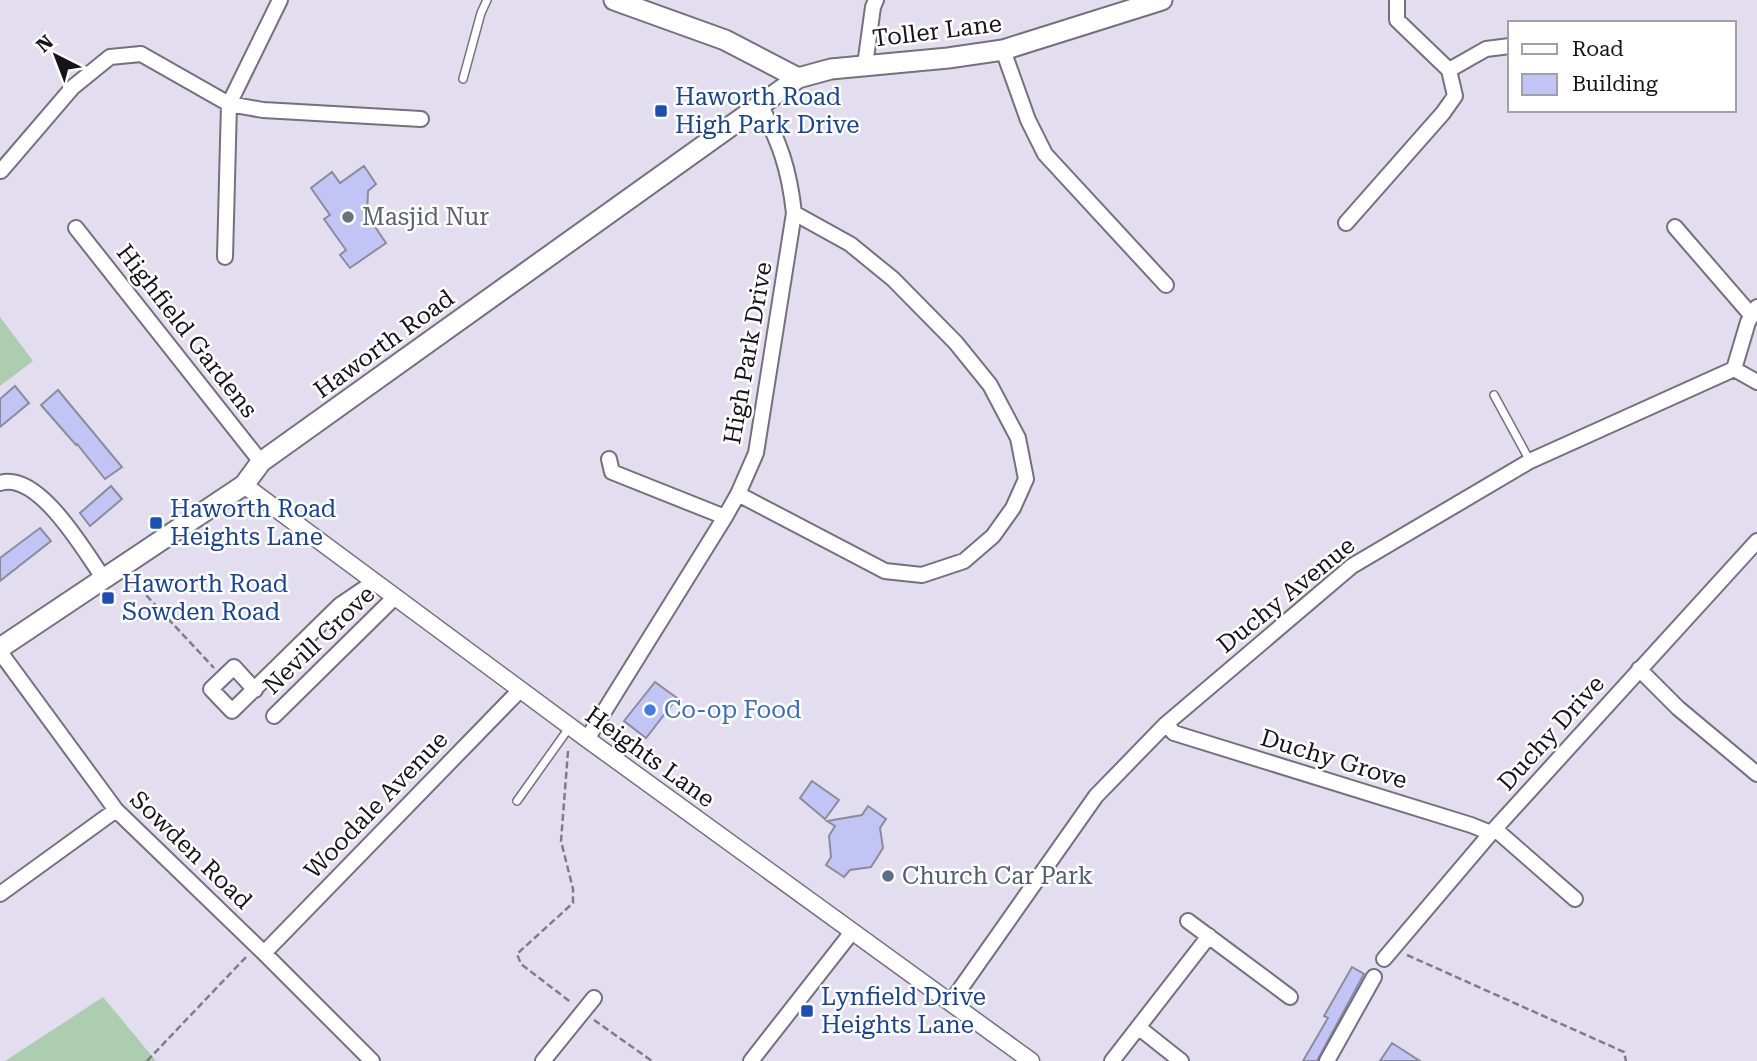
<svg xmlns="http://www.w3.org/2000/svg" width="1757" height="1061" font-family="'Roboto Serif',serif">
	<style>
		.green { fill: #adcdb0 }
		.building { fill: #c2c4f5; stroke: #8b8c9b; stroke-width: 2 }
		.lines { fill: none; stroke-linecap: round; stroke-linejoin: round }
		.service-casing { stroke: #74707e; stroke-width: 10 }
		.minor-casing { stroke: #74707e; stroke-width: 18 }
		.tertiary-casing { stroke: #74707e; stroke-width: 19 }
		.secondary-casing { stroke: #74707e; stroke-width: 23 }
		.path { stroke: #7f7c87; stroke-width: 2.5; stroke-dasharray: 7 3.5; stroke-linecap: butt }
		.service { stroke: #fff; stroke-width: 7 }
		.minor { stroke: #fff; stroke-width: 14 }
		.tertiary { stroke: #fff; stroke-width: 16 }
		.secondary { stroke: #fff; stroke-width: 19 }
		.transit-dot { fill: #1a4fb4; stroke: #fff; stroke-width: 2.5 }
		.worship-dot { fill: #6b7280; stroke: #fff; stroke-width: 2.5 }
		.shop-dot { fill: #3f7fe0; stroke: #fff; stroke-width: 2.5 }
		.service-dot { fill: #5c6f8a; stroke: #fff; stroke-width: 2.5 }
		.labels { text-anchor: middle; stroke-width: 5; stroke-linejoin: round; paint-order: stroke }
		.street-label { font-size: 24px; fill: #151419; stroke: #fff }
		.transit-label { font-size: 24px; fill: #164399; stroke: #fff; text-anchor: start }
		.worship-label { font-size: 24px; fill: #5b616d; stroke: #fff; text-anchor: start }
		.shop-label { font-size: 24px; fill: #366cbe; stroke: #fff; text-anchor: start }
		.service-label { font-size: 24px; fill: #4e5e75; stroke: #fff; text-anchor: start }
	</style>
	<rect width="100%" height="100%" fill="#e3deef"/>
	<path class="green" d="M 0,317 L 33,361 L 0,386 Z
		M 103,997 L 156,1061 L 5,1061 Z"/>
	<path class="building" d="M 364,166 L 376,184 L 368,191 L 367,215 L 386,243 L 350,268 L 340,255 L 346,250 L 324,219 L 330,215 L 311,188 L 332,172 L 340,183 Z
		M 15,386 L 29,403 L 0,427 L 0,399 Z
		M 58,390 L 122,467 L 105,479 L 77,444 L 76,445 L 41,405 Z
		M 111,486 L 122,499 L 90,526 L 80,513 Z
		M 40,528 L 51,541 L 0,581 L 0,558 Z
		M 655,682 L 677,698 L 646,738 L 624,721 Z
		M 812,781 L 839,800 L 825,819 L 800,798 Z
		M 868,806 L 886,819 L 880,828 L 883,848 L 871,867 L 850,870 L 844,877 L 826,865 L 831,857 L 829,836 L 835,826 L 827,821 L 862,815 Z
		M 1352,967 L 1364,974 L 1317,1061 L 1303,1061 L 1328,1018 L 1324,1016 Z
		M 1392,1043 L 1420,1061 L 1380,1061 Z"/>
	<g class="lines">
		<g class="service-casing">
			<path id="service" d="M 463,79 L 481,13 L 487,0
				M 1494,395 L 1530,461
				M 517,801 L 569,728"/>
		</g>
		<g class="minor-casing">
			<path id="minor" d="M 1003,50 L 1028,120 L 1045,154 L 1166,285
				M 865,65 L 873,7 L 876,0
				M 1449,70 L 1486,49 L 1510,46
				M 1,171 L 73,87 L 110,57 L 141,54 L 229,104 L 263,110 L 421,119
				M 1346,223 L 1443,113 L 1455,96 L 1449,70 L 1397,20 L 1397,0
				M 1675,227 L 1752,316
				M 76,228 L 261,462
				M 225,257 L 229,104 L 280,0
				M 1734,369 L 1748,322 L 1757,307
				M 609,459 L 612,472 L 725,517
				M 0,483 C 39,471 85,552 104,579
				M 738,494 L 885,571 L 922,575 L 964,561 L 993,536 L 1013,508 L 1026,479 L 1018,438 L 990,385 L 956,343 L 893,279 L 850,244 L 794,213
				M 0,652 L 116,810 L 264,953 L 372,1061
				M 1639,669 L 1678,708 L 1757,774
				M 255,690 L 234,667 L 211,689 L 232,711 L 340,605 L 374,582
				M 274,716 L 395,597
				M 1166,724 L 1174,733 L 1471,825 L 1491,833
				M 587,739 L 725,517 L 738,494 L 756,453 L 794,213 C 789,168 780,144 760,104
				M 1495,829 L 1575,899
				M 0,894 L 116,810
				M 1188,921 L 1290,997
				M 264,953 L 520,690
				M 1384,959 L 1491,833 L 1757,541
				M 951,1002 L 1096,796 L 1166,724 L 1352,566 L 1530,461 L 1734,369 L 1757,382
				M 1138,1027 L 1181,1061
				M 543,1061 L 594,998
				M 751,1061 L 852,932
				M 1112,1061 L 1209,936
				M 1327,1061 L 1374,977"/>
		</g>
		<g class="tertiary-casing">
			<path id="tertiary" d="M 244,485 L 587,739 L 1031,1061"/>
		</g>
		<g class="secondary-casing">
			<path id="secondary" d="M 614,0 L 725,40 L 798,78
				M 0,648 L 244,485 L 261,462 L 798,78 L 831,69 L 948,58 L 1003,50 L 1162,0"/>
		</g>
		<path class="path" d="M 132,580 L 214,668
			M 568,751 L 561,841 L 573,889 L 573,903 L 517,954 L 521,964 L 572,1003
			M 1407,955 L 1624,1052 L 1626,1061
			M 594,1020 L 652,1061
			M 147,1061 L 246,957"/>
		<use href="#service" class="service"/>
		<use href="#minor" class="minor"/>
		<use href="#tertiary" class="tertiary"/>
		<use href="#secondary" class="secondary"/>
	</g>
	<g class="transit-dot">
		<rect x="654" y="104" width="14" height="14" rx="3.5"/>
		<rect x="149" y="516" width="14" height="14" rx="3.5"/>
		<rect x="101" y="591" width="14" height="14" rx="3.5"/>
		<rect x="800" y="1004" width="14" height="14" rx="3.5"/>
	</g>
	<circle class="worship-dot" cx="348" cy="217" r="7"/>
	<circle class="shop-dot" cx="650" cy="710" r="7"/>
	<circle class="service-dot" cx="888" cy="876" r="7"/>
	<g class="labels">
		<g class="street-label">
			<text transform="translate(937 31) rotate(-7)" y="8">Toller Lane</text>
			<text transform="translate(187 331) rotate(52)" y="8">Highfield Gardens</text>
			<text transform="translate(384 344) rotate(-36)" y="8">Haworth Road</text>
			<text transform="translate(748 353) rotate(-80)" y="8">High Park Drive</text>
			<text transform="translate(1286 595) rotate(-39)" y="8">Duchy Avenue</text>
			<text transform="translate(319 640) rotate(-44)" y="8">Nevill Grove</text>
			<text transform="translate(1551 733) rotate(-48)" y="8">Duchy Drive</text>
			<text transform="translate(650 757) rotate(36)" y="8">Heights Lane</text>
			<text transform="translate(1334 759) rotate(17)" y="8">Duchy Grove</text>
			<text transform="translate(376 805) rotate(-46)" y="8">Woodale Avenue</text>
			<text transform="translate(191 850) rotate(44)" y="8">Sowden Road</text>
		</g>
		<g class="transit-label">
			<text x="675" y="105">Haworth Road<tspan x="675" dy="28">High Park Drive</tspan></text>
			<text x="170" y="517">Haworth Road<tspan x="170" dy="28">Heights Lane</tspan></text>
			<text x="122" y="592">Haworth Road<tspan x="122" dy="28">Sowden Road</tspan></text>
			<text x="821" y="1005">Lynfield Drive<tspan x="821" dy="28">Heights Lane</tspan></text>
		</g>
		<g class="worship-label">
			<text x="362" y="225">Masjid Nur</text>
		</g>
		<g class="shop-label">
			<text x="664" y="718">Co-op Food</text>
		</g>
		<g class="service-label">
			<text x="902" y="884">Church Car Park</text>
		</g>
	</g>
	<rect x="1508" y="21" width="228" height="91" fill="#ffffff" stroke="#a1a1a3" stroke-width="2"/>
	<rect x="1522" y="44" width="35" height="10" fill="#ffffff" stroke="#a1a1a3" stroke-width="2"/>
	<text x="1572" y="56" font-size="21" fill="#151419">Road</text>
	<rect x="1522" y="74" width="35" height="21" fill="#c2c4f5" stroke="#a1a1a3" stroke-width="2"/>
	<text x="1572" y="91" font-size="21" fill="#151419">Building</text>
	<g transform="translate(56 56) rotate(318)" stroke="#ffffff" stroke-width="5" paint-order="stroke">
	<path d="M0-5L12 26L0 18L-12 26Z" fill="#151419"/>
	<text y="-10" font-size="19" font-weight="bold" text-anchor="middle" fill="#151419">N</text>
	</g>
</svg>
